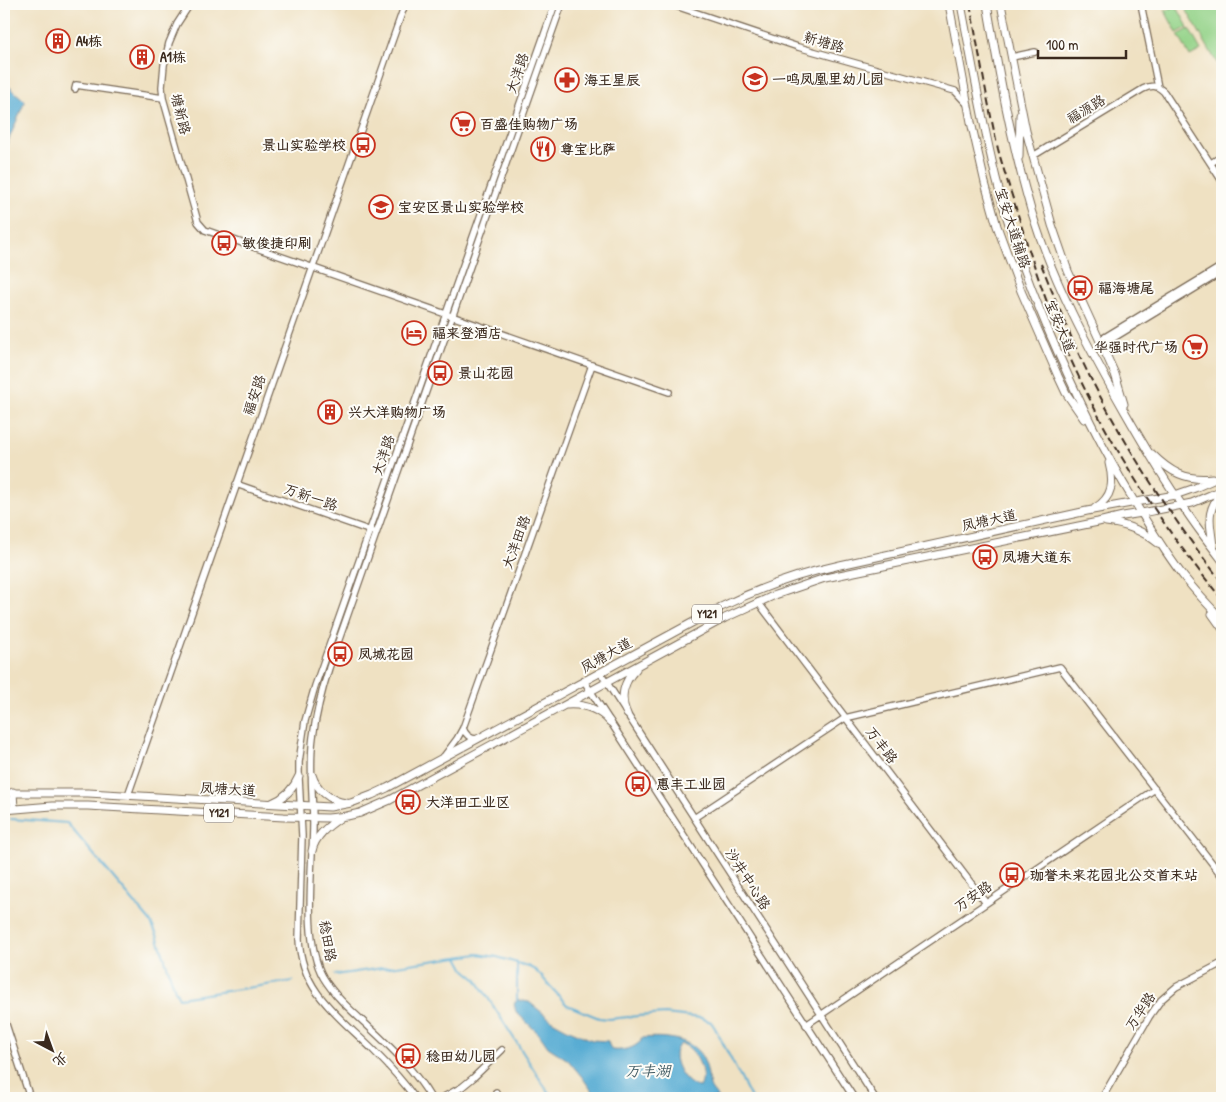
<svg xmlns="http://www.w3.org/2000/svg" width="1226" height="1102" font-family="'Patrick Hand','LXGW WenKai TC',sans-serif">
	<style>
		.green { fill: #94d389; stroke: #687e54 }
		.water { fill: #57acd3; stroke: #496b78; fill-rule: evenodd }
		.lines { fill: none; stroke-linecap: round; stroke-linejoin: round }
		.stream { stroke: #57acd3; stroke-width: 2 }
		.minor-casing { stroke: #7a6a57; stroke-width: 8 }
		.major-casing { stroke: #7a6a57; stroke-width: 9 }
		.minor { stroke: #fff; stroke-width: 5.5 }
		.major { stroke: #fff; stroke-width: 7 }
		.rail { stroke: #3b2a1e; stroke-width: 2; stroke-dasharray: 8 4; stroke-linecap: butt }
		.labels { text-anchor: middle; stroke-width: 4; stroke-linejoin: round; paint-order: stroke }
		.shield { fill: #fdfcf7; stroke: #75695f; stroke-width: 1 }
		.shield-label { font-size: 12px; font-weight: bold; fill: #3b2a1e }
		.poi-label { font-size: 14px; font-weight: bold; fill: #3b2a1e; stroke: #fdfcf7; text-anchor: start }
		.street-label { font-size: 14px; fill: #3b2a1e; stroke: #fdfcf7 }
		.water-label { font-size: 15px; font-style: italic; fill: #465e66; stroke: #fdfcf7 }
	</style>
	<rect width="100%" height="100%" fill="#fdfcf7"/>
	<filter id="ink" filterUnits="userSpaceOnUse"><feTurbulence type="fractalNoise" baseFrequency=".02" numOctaves="2"/><feDisplacementMap in="SourceGraphic" scale="10" xChannelSelector="R" yChannelSelector="G"/><feConvolveMatrix kernelMatrix="1 2 1 2 8 2 1 2 1" color-interpolation-filters="sRGB"/></filter>
	<filter id="wash" filterUnits="userSpaceOnUse"><feTurbulence type="fractalNoise" baseFrequency=".0096" numOctaves="4" result="noise"/><feDisplacementMap in="SourceGraphic" scale="20" xChannelSelector="R" yChannelSelector="G"/><feGaussianBlur stdDeviation="1.12" result="paint"/><feColorMatrix in="noise" values="0 0 0 0 0 0 0 0 0 0 0 0 0 0 0 0 0 1.4 0 .05"/><feComposite in="paint" operator="in"/></filter>
	<g filter="url(#wash)">
		<rect width="100%" height="100%" fill="#efe1c2"/>
		<path class="green" d="M 1183,4 L 1222,4 L 1222,60 L 1217,63 Z
			M 1176,5 L 1188,27 L 1177,33 L 1165,11 Z
			M 1189,29 L 1201,50 L 1190,56 L 1178,35 Z"/>
		<path class="water" d="M 4,82 L 25,101 L 4,151 Z
			M 517,1000 L 529,1002 L 554,1022 L 567,1029 L 592,1040 L 608,1041 L 609,1045 L 612,1050 C 623,1051 633,1049 641,1041 L 641,1038 C 664,1036 696,1037 705,1063 C 708,1070 708,1078 710,1086 C 711,1090 716,1095 719,1098 L 597,1098 L 582,1077 L 568,1060 L 548,1047 L 539,1034 L 516,1012 L 514,1004 ZM 681,1044 C 695,1046 708,1075 700,1087 C 685,1087 665,1054 681,1044 Z"/>
		<g class="lines">
			<path class="stream" d="M 11,819 L 67,823 L 150,921 L 157,935 L 175,990 L 179,998 L 293,981
				M 458,957 L 465,970 L 476,979 L 552,1098
				M 335,975 L 478,954 L 497,957 L 527,966 L 535,970 L 541,976 L 567,1005 L 599,1018 L 609,1019 L 638,1016 L 665,1014 L 701,1018 L 711,1022 L 715,1028 L 751,1098
				M 517,1000 L 517,962"/>
		</g>
	</g>
	<g filter="url(#ink)">
		<g class="lines">
			<g class="minor-casing">
				<path id="minor" d="M 190,4 L 177,24 L 169,43 L 164,65 L 162,87 L 163,98 L 198,222 L 205,230 L 669,392
					M 670,4 L 798,47 L 955,91 L 968,105
					M 1141,4 L 1158,87
					M 1012,57 L 1035,52
					M 75,89 L 76,85 L 163,98
					M 1033,156 L 1143,89 C 1152,85 1157,85 1164,92 L 1222,181
					M 1211,163 L 1222,156
					M 1100,340 L 1222,266
					M 1102,345 L 1222,272
					M 236,484 L 374,532
					M 758,602 L 986,903
					M 600,672 L 875,1098
					M 584,681 L 854,1098
					M 463,728 C 465,734 470,739 477,739
					M 445,755 L 457,739 L 463,728 L 592,365
					M 128,795 L 405,4
					M 694,818 L 845,718 L 1060,667 L 1222,876
					M 4,1018 L 30,1098
					M 806,1025 L 1155,789
					M 496,1092 L 498,1098
					M 415,1098 C 403,1081 389,1066 374,1051 C 340,1017 301,992 299,939 L 302,836 L 299,778 L 299,762 L 305,721 L 315,686 L 555,4
					M 431,1098 C 415,1071 393,1049 369,1027 C 353,1012 335,997 323,977 C 302,940 313,868 313,824 C 313,796 309,766 313,737 C 316,714 322,690 329,668 L 562,4
					M 442,1098 L 462,1087 L 473,1078 L 502,1050
					M 1102,1098 L 1149,1017 L 1161,1000 L 1176,987 L 1222,963"/>
			</g>
			<g class="major-casing">
				<path id="major" d="M 949,4 L 971,122 L 985,183 L 997,226 L 1021,291 L 1058,376 L 1066,393 L 1084,419
					M 961,4 C 972,62 982,121 996,178 C 1009,231 1028,282 1049,332 C 1074,391 1101,447 1134,501 C 1150,527 1165,553 1184,577 C 1196,592 1209,606 1222,619
					M 987,4 C 999,73 1011,142 1031,210 C 1053,282 1088,347 1125,412 C 1143,443 1161,475 1182,505 C 1194,524 1208,542 1222,560
					M 1001,4 L 1026,131 L 1052,225 L 1068,271 L 1115,374 L 1124,404
					M 1019,157 L 1020,115
					M 1152,454 C 1170,472 1186,481 1212,478
					M 1095,508 C 1113,497 1114,482 1109,463
					M 1106,522 C 1125,524 1143,531 1158,543
					M 1213,547 C 1211,523 1204,513 1222,492
					M 1212,614 L 1222,628
					M 567,705 C 583,704 599,709 610,722
					M 627,714 C 619,697 624,681 636,669
					M 312,775 C 316,789 330,801 346,803
					M 13,792 L 14,809
					M 4,793 L 88,793 L 330,807 L 351,803 L 372,795 L 387,788 L 721,607 C 759,588 799,574 840,565 L 1087,511 L 1175,495 L 1195,488 L 1222,476
					M 272,803 C 284,798 294,788 299,776
					M 4,810 L 52,806 L 88,806 L 284,817 L 328,818 L 347,816 L 360,813 L 390,800 L 725,618 L 775,595 L 825,578 L 1098,522 L 1123,516 L 1142,513 L 1192,503 L 1222,490
					M 312,851 C 315,836 328,826 340,818"/>
			</g>
			<use href="#minor" class="minor"/>
			<use href="#major" class="major"/>
			<path class="rail" d="M 970,4 C 979,52 987,101 998,149 C 1004,172 1012,195 1019,218 C 1031,257 1044,297 1060,335 C 1100,430 1156,520 1222,599
				M 1041,264 C 1057,303 1072,342 1091,379 C 1128,451 1172,519 1222,582"/>
		</g>
	</g>
	<defs>
		<g id="building-ring" transform="scale(1.25)"><circle r="9.5" fill="#fdfcf7" stroke="#c8321e" stroke-width="1.5"/><path d="M-4-6H4V6H1V3H-1V6H-4ZM-2.5-4.3h1.7v1.8h-1.7ZM.8-4.3h1.7v1.8H.8ZM-2.5-1h1.7V.8h-1.7ZM.8-1h1.7V.8H.8Z" fill="#c8321e"/></g>
		<g id="school-ring" transform="scale(1.25)"><circle r="9.5" fill="#fdfcf7" stroke="#c8321e" stroke-width="1.5"/><path d="M0-5L7-2L0 1L-7-2ZM-4 1L0 2.5L4 1V4Q0 6-4 4Z" fill="#c8321e"/></g>
		<g id="pharmacy-ring" transform="scale(1.25)"><circle r="9.5" fill="#fdfcf7" stroke="#c8321e" stroke-width="1.5"/><path d="M-2-6h4v4h4v4h-4v4h-4v-4h-4v-4h4Z" fill="#c8321e"/></g>
		<g id="supermarket-ring" transform="scale(1.25)"><circle r="9.5" fill="#fdfcf7" stroke="#c8321e" stroke-width="1.5"/><path d="M-6-5.5h2.5l.6 2H6L4.5 2H-2.5L-4.4-4H-6ZM-1.5 3.2a1.3 1.3 0 1 0 .1 0ZM3 3.2a1.3 1.3 0 1 0 .1 0Z" fill="#c8321e"/></g>
		<g id="bus-ring" transform="scale(1.25)"><circle r="9.5" fill="#fdfcf7" stroke="#c8321e" stroke-width="1.5"/><path d="M-5-6H5V4H4V6H2V4H-2V6H-4V4H-5ZM-3.5-4V0h7V-4ZM-3.5 1.2v1.5H-2V1.2ZM2 1.2v1.5H3.5V1.2Z" fill="#c8321e"/></g>
		<g id="restaurant-ring" transform="scale(1.25)"><circle r="9.5" fill="#fdfcf7" stroke="#c8321e" stroke-width="1.5"/><path d="M-5-6h1v4h1v-4h1v4h1v-4h1v5L-1.5 .5V6h-2V.5L-5-1ZM5-6V6H3V1.5H1.5Q1.5-4 5-6Z" fill="#c8321e"/></g>
		<g id="hotel-ring" transform="scale(1.25)"><circle r="9.5" fill="#fdfcf7" stroke="#c8321e" stroke-width="1.5"/><path d="M-6-4.5h1.5V1H6V5H4.5V3h-9V5H-6ZM-4 0a1.8 1.8 0 1 1 3.6 0ZM.5 0V-2.5h3Q6-2.5 6 0Z" fill="#c8321e"/></g>
	</defs>
	<g fill-rule="evenodd">
		<use href="#building-ring" x="58" y="41"/>
		<use href="#building-ring" x="142" y="57"/>
		<use href="#school-ring" x="755" y="79"/>
		<use href="#pharmacy-ring" x="567" y="80"/>
		<use href="#supermarket-ring" x="463" y="124"/>
		<use href="#bus-ring" x="363" y="145"/>
		<use href="#restaurant-ring" x="543" y="149"/>
		<use href="#school-ring" x="381" y="207"/>
		<use href="#bus-ring" x="224" y="243"/>
		<use href="#bus-ring" x="1080" y="288"/>
		<use href="#hotel-ring" x="414" y="333"/>
		<use href="#supermarket-ring" x="1195" y="347"/>
		<use href="#bus-ring" x="440" y="373"/>
		<use href="#building-ring" x="330" y="412"/>
		<use href="#bus-ring" x="985" y="557"/>
		<use href="#bus-ring" x="340" y="654"/>
		<use href="#bus-ring" x="638" y="784"/>
		<use href="#bus-ring" x="408" y="802"/>
		<use href="#bus-ring" x="1012" y="875"/>
		<use href="#bus-ring" x="408" y="1056"/>
	</g>
	<g class="labels">
		<g class="shield">
			<rect x="692" y="604.5" width="30" height="19" rx="4"/>
			<rect x="204" y="803.5" width="30" height="19" rx="4"/>
		</g>
		<g class="shield-label">
			<text x="707" y="618">Y121</text>
			<text x="219" y="817">Y121</text>
		</g>
		<g class="poi-label">
			<text x="76" y="46">A4栋</text>
			<text x="160" y="62">A1栋</text>
			<text x="772" y="84">一鸣凤凰里幼儿园</text>
			<text x="584" y="85">海王星辰</text>
			<text x="480" y="129">百盛佳购物广场</text>
			<text x="346" y="150" text-anchor="end">景山实验学校</text>
			<text x="560" y="154">尊宝比萨</text>
			<text x="398" y="212">宝安区景山实验学校</text>
			<text x="242" y="248">敏俊捷印刷</text>
			<text x="1098" y="293">福海塘尾</text>
			<text x="432" y="338">福来登酒店</text>
			<text x="1178" y="352" text-anchor="end">华强时代广场</text>
			<text x="458" y="378">景山花园</text>
			<text x="348" y="417">兴大洋购物广场</text>
			<text x="1002" y="562">凤塘大道东</text>
			<text x="358" y="659">凤城花园</text>
			<text x="656" y="789">惠丰工业园</text>
			<text x="426" y="807">大洋田工业区</text>
			<text x="1030" y="880">珈誉未来花园北公交首末站</text>
			<text x="426" y="1061">稔田幼儿园</text>
		</g>
		<g class="street-label">
			<text transform="translate(824 42) rotate(16)" y="5">新塘路</text>
			<text transform="translate(517 73) rotate(-71)" y="5">大洋路</text>
			<text transform="translate(1086 109) rotate(-31)" y="5">福源路</text>
			<text transform="translate(181 114) rotate(76)" y="5">塘新路</text>
			<text transform="translate(1013 228) rotate(72)" y="5">宝安大道辅路</text>
			<text transform="translate(1060 326) rotate(67)" y="5">宝安大道</text>
			<text transform="translate(254 395) rotate(-71)" y="5">福安路</text>
			<text transform="translate(383 455) rotate(-71)" y="5">大洋路</text>
			<text transform="translate(311 497) rotate(19)" y="5">万新一路</text>
			<text transform="translate(989 520) rotate(-12)" y="5">凤塘大道</text>
			<text transform="translate(516 542) rotate(-70)" y="5">大洋田路</text>
			<text transform="translate(606 655) rotate(-29)" y="5">凤塘大道</text>
			<text transform="translate(882 745) rotate(53)" y="5">万丰路</text>
			<text transform="translate(228 789) rotate(3)" y="5">凤塘大道</text>
			<text transform="translate(748 879) rotate(57)" y="5">沙井中心路</text>
			<text transform="translate(973 896) rotate(-34)" y="5">万安路</text>
			<text transform="translate(328 941) rotate(80)" y="5">稔田路</text>
			<text transform="translate(1140 1011) rotate(-56)" y="5">万华路</text>
		</g>
		<g class="water-label">
			<text x="648" y="1076">万丰湖</text>
		</g>
	</g>
	<rect width="1226" height="1102" fill="none" stroke="#fdfcf7" stroke-width="20"/>
	<g transform="translate(52 1050) rotate(139)" stroke="#fdfcf7" stroke-width="4" paint-order="stroke">
	<path d="M0-4L9 19L0 12L-9 19Z" fill="#3b2a1e"/>
	<text y="-8" font-size="14" font-weight="bold" text-anchor="middle" fill="#3b2a1e">北</text>
	</g>
	<path d="M1038 50v8h88v-8" fill="none" stroke="#3b2a1e" stroke-width="2.5"/>
	<text x="1046" y="50" font-size="15" fill="#3b2a1e" stroke="#fdfcf7" stroke-width="4" paint-order="stroke">100 m</text>
</svg>
